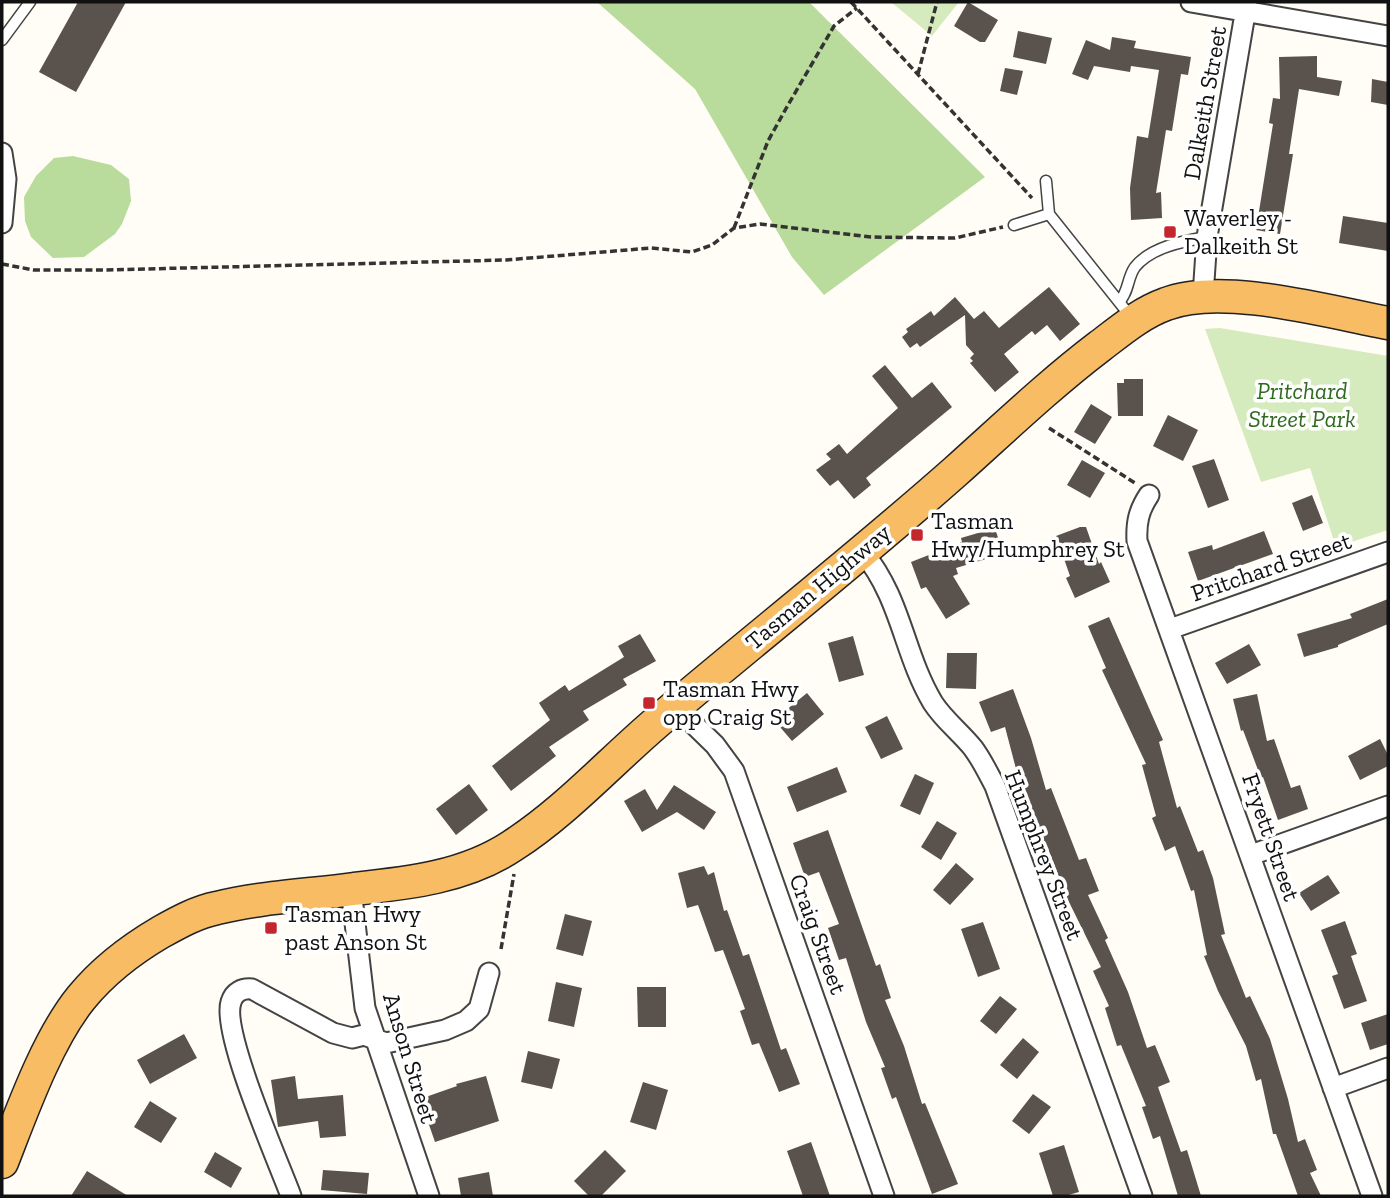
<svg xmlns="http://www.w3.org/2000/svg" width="1390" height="1198" font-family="'Zilla Slab',serif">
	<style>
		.green { fill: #d5ebbd }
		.forest { fill: #b9dc9c }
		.building { fill: #5a524d }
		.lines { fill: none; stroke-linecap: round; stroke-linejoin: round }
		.service-casing { stroke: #444; stroke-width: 13 }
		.minor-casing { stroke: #444; stroke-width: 23 }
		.trunk-casing { stroke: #222; stroke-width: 35 }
		.path { stroke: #333; stroke-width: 3.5; stroke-dasharray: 7 3.5; stroke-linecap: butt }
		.service { stroke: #fff; stroke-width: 10 }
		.minor { stroke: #fff; stroke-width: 19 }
		.trunk { stroke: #f7bc64; stroke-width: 32 }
		.poi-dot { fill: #c4262e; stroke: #fff; stroke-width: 2.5 }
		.labels { text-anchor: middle; stroke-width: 7; stroke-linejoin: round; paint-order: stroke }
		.street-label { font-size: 24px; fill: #111; stroke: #fff }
		.poi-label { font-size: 24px; fill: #111; stroke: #fff; text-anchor: start }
		.park-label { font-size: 24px; font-style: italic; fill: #2f6b1f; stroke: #fff }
	</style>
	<rect width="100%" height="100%" fill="#fffdf5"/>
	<path class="green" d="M 891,2 L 959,2 L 932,36 Z
		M 1220,328 L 1388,356 L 1388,530 L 1336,547 L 1310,468 L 1261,482 L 1205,329 Z"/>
	<path class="forest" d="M 597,2 L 809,2 L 985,177 L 824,295 L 792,257 L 695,89 Z
		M 73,156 L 111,165 L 129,179 L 131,201 L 122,224 L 115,234 L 84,257 L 53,258 L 31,237 L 25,221 L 24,197 L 36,176 L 54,158 Z"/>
	<path class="building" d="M 78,2 L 126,2 L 76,92 L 39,72 Z
		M 968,2 L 998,20 L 985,42 L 980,42 L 954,26 Z
		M 1018,31 L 1052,38 L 1046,64 L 1013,57 Z
		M 1112,37 L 1136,41 L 1134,48 L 1191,57 L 1188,75 L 1181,74 L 1172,131 L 1166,130 L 1156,193 L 1161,192 L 1162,218 L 1131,220 L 1130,188 L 1137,136 L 1148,138 L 1159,70 L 1131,66 L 1130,72 L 1094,66 L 1088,80 L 1072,74 L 1086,40 L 1110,50 Z
		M 1317,56 L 1317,77 L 1342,81 L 1339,96 L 1299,89 L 1289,154 L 1293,154 L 1280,234 L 1256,230 L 1273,124 L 1269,123 L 1273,98 L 1280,99 L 1279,57 Z
		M 1005,68 L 1023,71 L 1017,95 L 1000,91 Z
		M 1372,79 L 1388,82 L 1388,105 L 1371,102 Z
		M 1343,216 L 1388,223 L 1388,251 L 1339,243 Z
		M 1049,287 L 1080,324 L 1060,341 L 1047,325 L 1035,335 L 1032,331 L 1004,354 L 1019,372 L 995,392 L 970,363 L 973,361 L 970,358 L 974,354 L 966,345 L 965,315 L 920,347 L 917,343 L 910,348 L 902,337 L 908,332 L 906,329 L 931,311 L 934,316 L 955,297 L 974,319 L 984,311 L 999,328 Z
		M 885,365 L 912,398 L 932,382 L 952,407 L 866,478 L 871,485 L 854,499 L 838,480 L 830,486 L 816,470 L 831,459 L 826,454 L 839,444 L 847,454 L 898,408 L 872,376 Z
		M 1124,379 L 1143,379 L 1143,416 L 1118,416 L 1117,383 L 1124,383 Z
		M 1091,404 L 1112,417 L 1095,444 L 1074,432 Z
		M 1168,415 L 1198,430 L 1183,461 L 1153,446 Z
		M 1214,459 L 1229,500 L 1208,508 L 1192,466 Z
		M 1082,460 L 1105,473 L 1090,498 L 1067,485 Z
		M 1312,495 L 1323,523 L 1303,531 L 1292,503 Z
		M 1080,527 L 1086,527 L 1099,564 L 1101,562 L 1110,582 L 1075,598 L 1066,578 L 1070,576 L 1056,536 Z
		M 995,528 L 1003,554 L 956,568 L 958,574 L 953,576 L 970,604 L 946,619 L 926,587 L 921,589 L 911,562 L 962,542 L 961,538 Z
		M 1264,531 L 1273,554 L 1198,581 L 1188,552 L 1212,545 L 1213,550 Z
		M 1388,599 L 1388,624 L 1338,645 L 1338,647 L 1304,657 L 1297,634 L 1352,618 L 1350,614 Z
		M 1109,617 L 1163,740 L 1159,742 L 1177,808 L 1180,806 L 1198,852 L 1203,850 L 1213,878 L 1225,934 L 1221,935 L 1246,998 L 1250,996 L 1270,1039 L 1288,1099 L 1298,1142 L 1305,1139 L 1317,1170 L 1310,1173 L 1321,1196 L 1298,1196 L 1276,1134 L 1273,1134 L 1261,1079 L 1256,1081 L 1246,1046 L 1218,991 L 1204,956 L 1207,955 L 1194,890 L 1191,891 L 1175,846 L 1165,851 L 1152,818 L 1156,816 L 1142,765 L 1146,764 L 1102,670 L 1106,668 L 1088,626 Z
		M 640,634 L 656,661 L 623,679 L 627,685 L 583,711 L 589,720 L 549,747 L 556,756 L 511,791 L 492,766 L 550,720 L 539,703 L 565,685 L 569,691 L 624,657 L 618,646 Z
		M 853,636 L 864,675 L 839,682 L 828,643 Z
		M 1249,644 L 1261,665 L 1227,684 L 1215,663 Z
		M 947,653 L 977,653 L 976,689 L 946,688 Z
		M 1013,689 L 1031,738 L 1046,790 L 1051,788 L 1079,860 L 1086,858 L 1099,891 L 1088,895 L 1108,938 L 1105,940 L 1128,992 L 1147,1048 L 1155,1045 L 1170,1082 L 1158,1087 L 1181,1152 L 1187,1150 L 1201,1196 L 1178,1196 L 1160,1136 L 1153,1139 L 1142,1107 L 1146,1106 L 1121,1045 L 1117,1046 L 1105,1008 L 1109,1006 L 1093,971 L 1101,967 L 1069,902 L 1047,846 L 1045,847 L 1020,784 L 1005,727 L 991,732 L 979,702 Z
		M 807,693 L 824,714 L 792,741 L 774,720 Z
		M 1257,694 L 1267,741 L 1274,739 L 1291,788 L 1300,785 L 1308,809 L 1278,820 L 1263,777 L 1261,778 L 1243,730 L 1241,731 L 1233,699 Z
		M 887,716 L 903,749 L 881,759 L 865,727 Z
		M 1380,739 L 1388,755 L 1388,766 L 1360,780 L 1348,756 Z
		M 837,767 L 847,792 L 797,812 L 787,787 Z
		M 915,774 L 934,783 L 920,815 L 900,806 Z
		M 469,784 L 488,810 L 456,835 L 436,809 Z
		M 674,785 L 716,812 L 704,830 L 677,812 L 642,832 L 624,801 L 645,789 L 657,810 Z
		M 937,821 L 957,833 L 941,860 L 921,847 Z
		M 828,830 L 876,966 L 880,964 L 891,998 L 885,1000 L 904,1046 L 922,1104 L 925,1103 L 958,1184 L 932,1194 L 896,1097 L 892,1099 L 881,1068 L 885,1067 L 866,1022 L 846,958 L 839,960 L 828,928 L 839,924 L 819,872 L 805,877 L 793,843 Z
		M 956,863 L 974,879 L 950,905 L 933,890 Z
		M 704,866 L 708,875 L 714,872 L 724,911 L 727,910 L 743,956 L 749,954 L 781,1050 L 786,1048 L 800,1084 L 779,1092 L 759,1043 L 752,1045 L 740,1011 L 745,1009 L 723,950 L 715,952 L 698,905 L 687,908 L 678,873 Z
		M 1328,875 L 1340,893 L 1311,911 L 1299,893 Z
		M 565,914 L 592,921 L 583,956 L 556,949 Z
		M 1345,921 L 1357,954 L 1351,956 L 1367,1001 L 1344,1009 L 1332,976 L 1338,974 L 1321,930 Z
		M 983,922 L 1000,969 L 978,977 L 961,929 Z
		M 556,982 L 582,988 L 574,1027 L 548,1021 Z
		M 637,987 L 666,987 L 666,1027 L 638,1027 Z
		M 1000,996 L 1017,1009 L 996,1034 L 980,1021 Z
		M 1388,1014 L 1388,1044 L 1370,1050 L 1361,1023 Z
		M 184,1034 L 197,1058 L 150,1084 L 137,1060 Z
		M 1023,1038 L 1039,1052 L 1017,1079 L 1000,1065 Z
		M 528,1051 L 560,1059 L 552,1089 L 521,1082 Z
		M 295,1076 L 298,1099 L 343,1095 L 346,1136 L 320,1138 L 318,1121 L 278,1127 L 271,1080 Z
		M 486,1076 L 499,1121 L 435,1142 L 420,1099 L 457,1086 L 456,1084 Z
		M 643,1082 L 668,1090 L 656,1130 L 630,1122 Z
		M 1033,1094 L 1051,1107 L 1029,1134 L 1012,1121 Z
		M 150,1101 L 177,1118 L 161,1143 L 134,1127 Z
		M 811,1142 L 830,1196 L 803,1196 L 787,1151 Z
		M 1064,1145 L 1079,1192 L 1065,1196 L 1053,1196 L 1039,1153 Z
		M 605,1150 L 626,1171 L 601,1196 L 589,1196 L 574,1181 Z
		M 215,1152 L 242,1168 L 231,1188 L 204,1172 Z
		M 323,1170 L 369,1173 L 367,1194 L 321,1190 Z
		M 87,1171 L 128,1196 L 71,1196 Z
		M 489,1172 L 493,1196 L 461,1196 L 458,1178 Z"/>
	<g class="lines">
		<g class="service-casing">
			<path id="service" d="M 2,40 L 30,2
				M 1046,181 L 1049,214 L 1131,317
				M 1014,225 L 1049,214
				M 1119,302 C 1129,292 1127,278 1135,267 C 1151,247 1184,241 1207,237"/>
		</g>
		<g class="minor-casing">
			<path id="minor" d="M 1191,2 L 1388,36
				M 2,153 L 6,179 L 2,223
				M 1203,296 L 1207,237 L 1247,2
				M 1149,495 C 1139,510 1136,522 1137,541 L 1372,1196
				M 862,551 C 902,599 903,653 933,703 C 944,720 960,732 973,748 C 982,760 988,773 995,786 L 1142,1196
				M 1170,629 L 1388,552
				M 676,707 L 715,745 L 734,771 L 884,1196
				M 1251,855 L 1388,806
				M 351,889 L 365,1008 L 429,1196
				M 1333,1088 L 1388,1068
				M 291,1196 C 278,1161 221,1032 231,1002 C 234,992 242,988 252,989 L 333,1033 L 352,1038 L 364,1035 L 386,1043 L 445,1030 L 466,1021 L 479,1009 L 489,973"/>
		</g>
		<g class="trunk-casing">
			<path id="trunk" d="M 2,1162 C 22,1111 47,1040 81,998 C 103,971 132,949 161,932 C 179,922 197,912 217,908 C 262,897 309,895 354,889 C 409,883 465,877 512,846 C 565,812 609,763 657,722 C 756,638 859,557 956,471 C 1004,428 1050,384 1100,346 C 1121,330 1141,313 1166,304 C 1222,282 1329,312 1388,323"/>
		</g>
		<path class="path" d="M 851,2 L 1032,198
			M 918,74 L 937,2
			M 734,228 L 768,141 L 788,105 L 834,26 L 857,8
			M 2,264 L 34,270 L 104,270 L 506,260 L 651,248 L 692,252 L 712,245 L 734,228 L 760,224 L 871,237 L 955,238 L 1003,227
			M 1049,428 L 1135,483
			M 501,949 L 514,874"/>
		<use href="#service" class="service"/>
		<use href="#minor" class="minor"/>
		<use href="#trunk" class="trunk"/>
	</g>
	<g class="poi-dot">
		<rect x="1163" y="225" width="14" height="14" rx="3.5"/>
		<rect x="910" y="528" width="14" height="14" rx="3.5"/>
		<rect x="642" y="696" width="14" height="14" rx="3.5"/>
		<rect x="264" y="921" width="14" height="14" rx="3.5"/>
	</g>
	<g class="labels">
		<g class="street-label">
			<text transform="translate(1205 103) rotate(-80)" y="8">Dalkeith Street</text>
			<text transform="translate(1271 567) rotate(-19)" y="8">Pritchard Street</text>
			<text transform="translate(818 587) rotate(-40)" y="8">Tasman Highway</text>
			<text transform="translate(1271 837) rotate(71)" y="8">Fryett Street</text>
			<text transform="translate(1044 855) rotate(69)" y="8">Humphrey Street</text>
			<text transform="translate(818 934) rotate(70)" y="8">Craig Street</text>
			<text transform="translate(410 1058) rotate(73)" y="8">Anson Street</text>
		</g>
		<g class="poi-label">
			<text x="1184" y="226">Waverley -<tspan x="1184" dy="28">Dalkeith St</tspan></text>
			<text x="931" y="529">Tasman<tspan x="931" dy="28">Hwy/Humphrey St</tspan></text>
			<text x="663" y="697">Tasman Hwy<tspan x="663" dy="28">opp Craig St</tspan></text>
			<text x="285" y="922">Tasman Hwy<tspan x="285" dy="28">past Anson St</tspan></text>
		</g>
		<g class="park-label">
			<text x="1302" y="399">Pritchard<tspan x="1302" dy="28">Street Park</tspan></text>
		</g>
	</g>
	<rect width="1390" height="1198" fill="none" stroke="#111111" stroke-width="7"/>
</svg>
